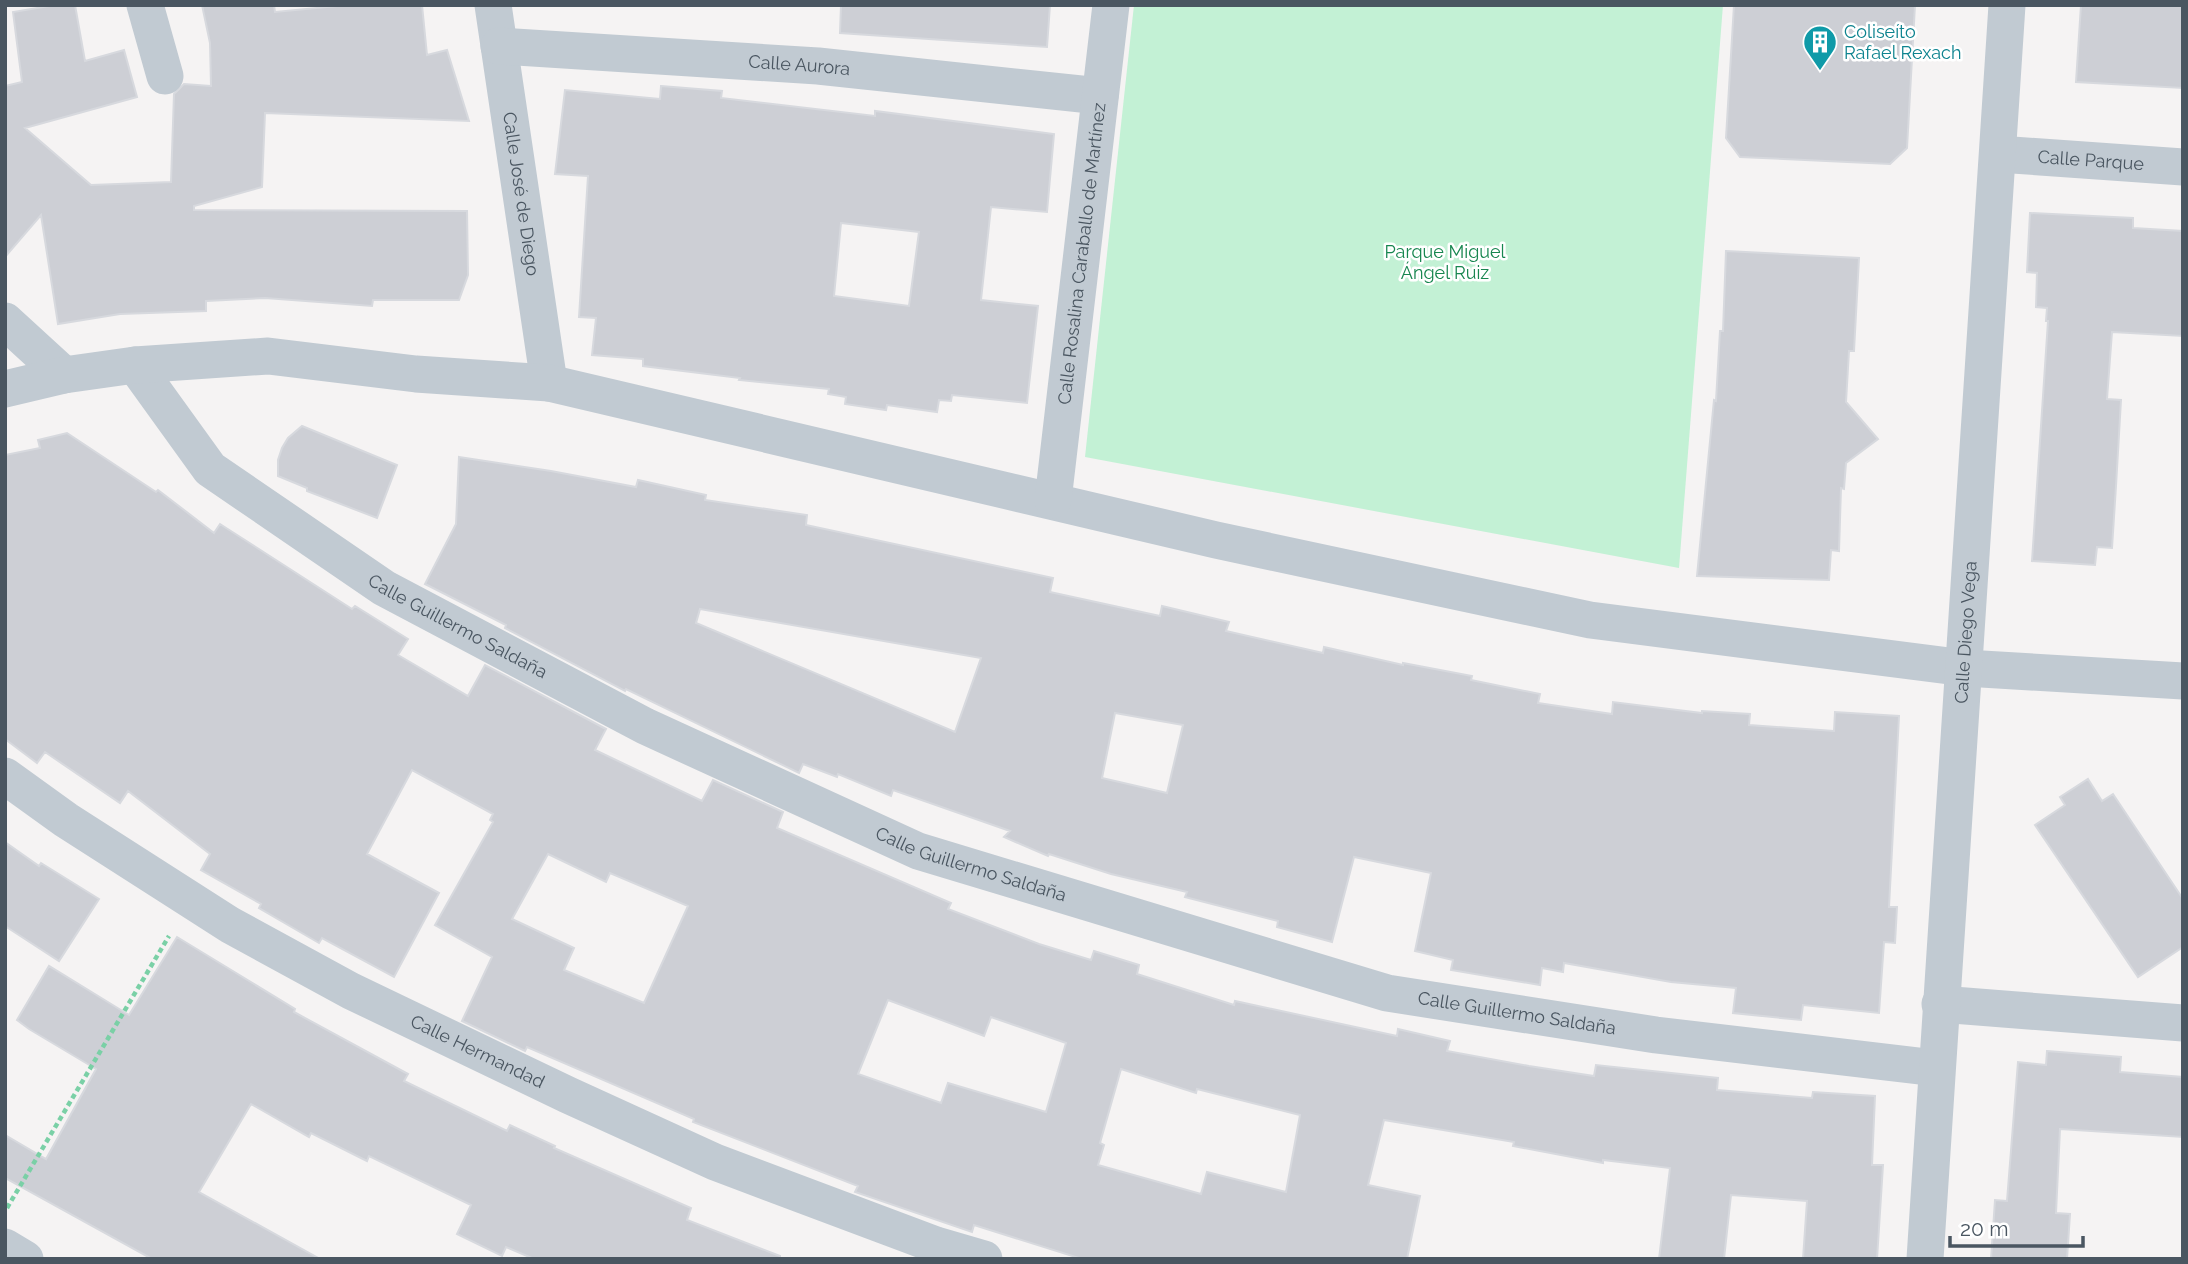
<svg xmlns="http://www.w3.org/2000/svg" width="2188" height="1264" font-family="Raleway,sans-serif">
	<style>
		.green { fill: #c3f1d5 }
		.building { fill: #cdcfd5; stroke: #d7d9de; stroke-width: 2; fill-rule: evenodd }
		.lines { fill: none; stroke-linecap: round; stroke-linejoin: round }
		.path { stroke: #7ad0a6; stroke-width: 4.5; stroke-dasharray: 5 3.5; stroke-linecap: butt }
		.street { stroke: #c1cad2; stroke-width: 37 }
		.labels { text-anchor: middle; stroke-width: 5; stroke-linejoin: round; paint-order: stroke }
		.culture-label { font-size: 18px; fill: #0d838f; stroke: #fff; text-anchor: start }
		.street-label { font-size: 18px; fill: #4a5661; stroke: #fff }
		.park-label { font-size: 18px; fill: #17864f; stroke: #fff }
	</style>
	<rect width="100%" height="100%" fill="#f5f3f3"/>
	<path class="green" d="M 1134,5 L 1723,5 L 1679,568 L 1085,457 Z"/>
	<path class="building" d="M 55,5 L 75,5 L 85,61 L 124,50 L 137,97 L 25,128 L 91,185 L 171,182 L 174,94 L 184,84 L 211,86 L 210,43 L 202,5 L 274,5 L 275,12 L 348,5 L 422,5 L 427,55 L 447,50 L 469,121 L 265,113 L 262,187 L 194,206 L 194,210 L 467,211 L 468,275 L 459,300 L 373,300 L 372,306 L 265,298 L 206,301 L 206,311 L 120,314 L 58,324 L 41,215 L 5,257 L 5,86 L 22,82 L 13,12 Z
		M 841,5 L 1050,5 L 1047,47 L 840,33 Z
		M 1734,5 L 1915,5 L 1907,148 L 1890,164 L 1740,157 L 1726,138 Z
		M 2081,5 L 2183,5 L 2183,88 L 2076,82 Z
		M 661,86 L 722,91 L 721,98 L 875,116 L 875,111 L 1054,134 L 1047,212 L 991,207 L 981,300 L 1038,306 L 1027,403 L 952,395 L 951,401 L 939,400 L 937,412 L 887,405 L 886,410 L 845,404 L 846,397 L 828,394 L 829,389 L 739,380 L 740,378 L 643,366 L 643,359 L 592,355 L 596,318 L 579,317 L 588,176 L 555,174 L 565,90 L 660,99 ZM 841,223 L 919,232 L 909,306 L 834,296 Z
		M 2030,213 L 2133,218 L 2133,228 L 2183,231 L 2183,336 L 2112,332 L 2107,399 L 2121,400 L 2116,486 L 2112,548 L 2097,547 L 2095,565 L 2032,561 L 2048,321 L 2046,321 L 2047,308 L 2036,307 L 2037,273 L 2027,272 Z
		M 1726,251 L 1859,258 L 1854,351 L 1849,351 L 1846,402 L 1878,439 L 1846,463 L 1844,489 L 1841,488 L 1839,551 L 1831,550 L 1829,580 L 1697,576 L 1714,400 L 1716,401 L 1720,331 L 1723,331 Z
		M 302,426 L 397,465 L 377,518 L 307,491 L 307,488 L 278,476 L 278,460 L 282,448 L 288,438 Z
		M 67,433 L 156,492 L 158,490 L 214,533 L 220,524 L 352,609 L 355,606 L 408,639 L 398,655 L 468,696 L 485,665 L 606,729 L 595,750 L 702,801 L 713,780 L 783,812 L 777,828 L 951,903 L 948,909 L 1039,944 L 1091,960 L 1094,951 L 1139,965 L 1137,974 L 1234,1005 L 1235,1001 L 1397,1036 L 1398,1029 L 1450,1041 L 1447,1051 L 1529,1066 L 1594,1076 L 1596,1065 L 1718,1078 L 1717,1090 L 1812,1098 L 1813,1092 L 1875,1096 L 1872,1165 L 1883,1165 L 1877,1259 L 1803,1259 L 1807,1201 L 1731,1195 L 1724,1259 L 1659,1259 L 1670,1168 L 1603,1160 L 1603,1163 L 1513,1146 L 1514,1142 L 1384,1120 L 1368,1185 L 1420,1196 L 1407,1259 L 1082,1259 L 974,1225 L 972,1232 L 855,1192 L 858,1186 L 693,1122 L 694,1119 L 527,1047 L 525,1051 L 462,1021 L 492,957 L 435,925 L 493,822 L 490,820 L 493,814 L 412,770 L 367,854 L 439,893 L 394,977 L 322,938 L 319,943 L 259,908 L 261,904 L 201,870 L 210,854 L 128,791 L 120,803 L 45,752 L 37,763 L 5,739 L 5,455 L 40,448 L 38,440 ZM 548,854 L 606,882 L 610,873 L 688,906 L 644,1003 L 564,970 L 574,948 L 512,919 ZM 888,1000 L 984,1036 L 991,1017 L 1066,1043 L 1046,1112 L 948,1083 L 941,1103 L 858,1074 ZM 1121,1069 L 1196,1093 L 1197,1089 L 1300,1115 L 1286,1192 L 1207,1172 L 1201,1194 L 1098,1165 L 1104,1145 L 1100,1143 Z
		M 459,457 L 551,471 L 636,487 L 638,480 L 706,495 L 705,500 L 807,515 L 806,525 L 1053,578 L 1050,592 L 1160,616 L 1162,606 L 1229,622 L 1226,631 L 1323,653 L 1324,647 L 1403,665 L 1403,663 L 1472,676 L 1471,680 L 1540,694 L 1538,703 L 1612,714 L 1613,702 L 1702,713 L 1702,711 L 1750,714 L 1749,725 L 1834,731 L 1835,712 L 1899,716 L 1889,907 L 1897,907 L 1895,943 L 1884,942 L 1879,1013 L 1803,1005 L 1801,1020 L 1733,1013 L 1736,988 L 1671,982 L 1564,963 L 1563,972 L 1542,968 L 1540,985 L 1451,970 L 1453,960 L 1415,951 L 1431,873 L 1354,857 L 1332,942 L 1277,927 L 1278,921 L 1185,897 L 1187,892 L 1111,874 L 1049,854 L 1048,856 L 1004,837 L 1010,831 L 893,790 L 891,796 L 838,774 L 837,777 L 803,764 L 799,773 L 626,689 L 625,691 L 505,628 L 506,625 L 425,584 L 456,524 ZM 700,609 L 981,658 L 955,732 L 696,623 ZM 1115,713 L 1183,725 L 1167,793 L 1102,778 Z
		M 2088,779 L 2102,801 L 2113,794 L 2183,899 L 2183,947 L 2138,977 L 2035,825 L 2065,805 L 2060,797 Z
		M 5,842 L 39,866 L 41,863 L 99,899 L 59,961 L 5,926 Z
		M 177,937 L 295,1009 L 294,1012 L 408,1074 L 404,1081 L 507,1131 L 510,1125 L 555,1146 L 554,1148 L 691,1208 L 687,1220 L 780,1256 L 780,1259 L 534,1259 L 506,1247 L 502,1256 L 457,1234 L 471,1205 L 369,1156 L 367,1161 L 311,1133 L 309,1137 L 251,1104 L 199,1192 L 320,1259 L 152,1259 L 5,1178 L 5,1135 L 46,1159 L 96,1069 L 29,1029 L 17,1020 L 49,966 L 129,1015 Z
		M 2047,1051 L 2121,1057 L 2120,1072 L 2183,1077 L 2183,1137 L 2060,1129 L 2056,1213 L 2070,1214 L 2067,1259 L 1991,1259 L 1995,1200 L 2007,1201 L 2018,1062 L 2046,1065 Z"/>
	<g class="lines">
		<path class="path" d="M 7,1208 L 169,936"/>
		<g class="street">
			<path d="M 145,5 L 165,76"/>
			<path id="s1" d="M 493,5 L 549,383"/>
			<path id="s2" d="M 499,46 L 818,66 L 1100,96"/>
			<path id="s3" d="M 1998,154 L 2183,167"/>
			<path d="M 5,321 L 64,375"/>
			<path id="s4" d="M 135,365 L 210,469 L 384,588 L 645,726 L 918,851 L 1387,993 L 1656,1035 L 1936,1068"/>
			<path d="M 5,389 L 64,375 L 135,365 L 268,356 L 416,374 L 549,383 L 1216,540 L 1590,620 L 1965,668 L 2183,681"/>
			<path id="s5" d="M 1053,500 L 1111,5"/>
			<path id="s6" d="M 5,776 L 66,820 L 230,925 L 351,991 L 568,1095 L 715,1162 L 936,1245 L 984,1259"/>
			<path d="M 1940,1004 L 2183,1023"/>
			<path d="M 5,1247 L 25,1259"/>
			<path id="s7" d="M 1925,1259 L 2007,5"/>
		</g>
	</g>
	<defs>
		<g id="building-pin" transform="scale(1.75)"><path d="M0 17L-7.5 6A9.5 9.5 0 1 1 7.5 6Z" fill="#0f9aa8" stroke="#fff"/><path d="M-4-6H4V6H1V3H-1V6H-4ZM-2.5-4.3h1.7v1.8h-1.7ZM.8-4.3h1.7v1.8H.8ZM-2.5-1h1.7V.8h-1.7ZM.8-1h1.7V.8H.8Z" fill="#fff"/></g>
	</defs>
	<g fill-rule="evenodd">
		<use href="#building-pin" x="1820" y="42"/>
	</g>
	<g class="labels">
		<g class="culture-label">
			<text x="1844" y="38">Coliseíto<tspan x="1844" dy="21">Rafael Rexach</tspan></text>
		</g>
		<g class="street-label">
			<text dy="6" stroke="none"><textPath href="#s2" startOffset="301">Calle Aurora</textPath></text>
			<text dy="6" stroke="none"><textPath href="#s3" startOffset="93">Calle Parque</textPath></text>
			<text dy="6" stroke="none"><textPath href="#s1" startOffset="191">Calle José de Diego</textPath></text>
			<text dy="6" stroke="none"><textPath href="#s5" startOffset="248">Calle Rosalina Caraballo de Martínez</textPath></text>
			<text dy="6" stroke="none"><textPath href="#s4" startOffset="422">Calle Guillermo Saldaña</textPath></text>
			<text dy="6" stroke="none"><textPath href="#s7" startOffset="628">Calle Diego Vega</textPath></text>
			<text dy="6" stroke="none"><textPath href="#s4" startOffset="989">Calle Guillermo Saldaña</textPath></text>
			<text dy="6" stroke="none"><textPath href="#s4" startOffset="1556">Calle Guillermo Saldaña</textPath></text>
			<text dy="6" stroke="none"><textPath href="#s6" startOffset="548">Calle Hermandad</textPath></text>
		</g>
		<g class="park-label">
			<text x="1445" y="258">Parque Miguel<tspan x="1445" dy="21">Ángel Ruiz</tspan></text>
		</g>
	</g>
	<rect width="2188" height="1264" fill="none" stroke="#4a5661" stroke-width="14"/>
	<path d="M1950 1236v10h133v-10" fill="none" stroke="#4a5661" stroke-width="3.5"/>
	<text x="1960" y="1236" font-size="21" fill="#4a5661" stroke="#ffffff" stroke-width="5" paint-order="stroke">20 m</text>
</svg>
